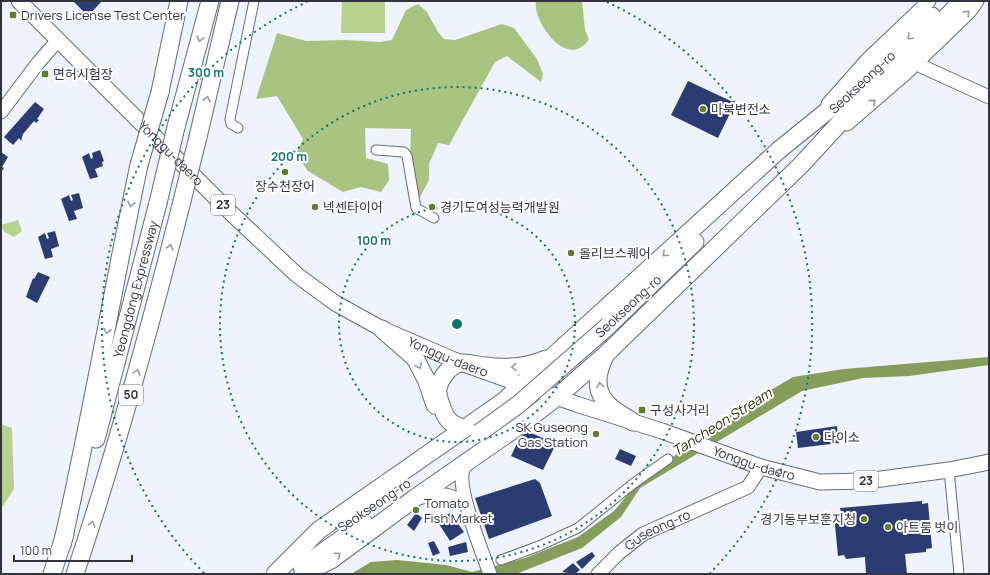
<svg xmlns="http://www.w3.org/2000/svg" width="990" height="575" font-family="Manrope,'Noto Sans KR',sans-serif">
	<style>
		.green { fill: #b7d28f }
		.forest { fill: #a9c380 }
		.water { fill: #859e5c }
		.building { fill: #2c3c72 }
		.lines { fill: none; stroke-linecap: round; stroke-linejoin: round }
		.street-casing { stroke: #636b7f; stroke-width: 11 }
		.secondary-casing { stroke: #636b7f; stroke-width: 15 }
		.primary-casing { stroke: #636b7f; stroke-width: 17 }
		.highway-casing { stroke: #636b7f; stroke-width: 19 }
		.street { stroke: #fff; stroke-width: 9 }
		.secondary { stroke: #fff; stroke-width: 13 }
		.primary { stroke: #fff; stroke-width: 15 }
		.highway { stroke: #fff; stroke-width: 17 }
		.highway-bridge-casing { stroke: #636b7f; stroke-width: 19; stroke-linecap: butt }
		.highway-bridge { stroke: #fff; stroke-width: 17 }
		.oneway { stroke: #989a9f }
		.ring { fill: none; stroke: #0f766e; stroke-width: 2; stroke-dasharray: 2 4 }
		.poi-dot { fill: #627d30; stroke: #fff; stroke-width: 1.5 }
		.labels { text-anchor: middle; stroke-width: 4; stroke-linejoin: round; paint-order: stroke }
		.shield { fill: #fff; stroke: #707279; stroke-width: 1 }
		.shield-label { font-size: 12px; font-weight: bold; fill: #32353f }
		.poi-label { font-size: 13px; fill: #32353f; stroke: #fff; text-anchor: start }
		.street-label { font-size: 13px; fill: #32353f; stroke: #fff }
		.water-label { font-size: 14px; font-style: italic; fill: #223100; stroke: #fff }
		.centre { fill: #0f766e; stroke: #fff; stroke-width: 2 }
		.ring-label { font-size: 12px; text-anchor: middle; font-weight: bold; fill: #0f766e; stroke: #fff; stroke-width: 4; stroke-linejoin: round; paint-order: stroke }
	</style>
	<rect width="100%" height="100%" fill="#eff3fc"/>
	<path class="green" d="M 342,1 L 385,1 L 385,33 L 341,33 Z
		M 18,220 L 22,231 L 14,237 L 4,232 L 1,225 Z
		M 1,424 L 12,428 L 14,489 L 1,509 Z"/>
	<path class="forest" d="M 536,1 L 582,1 L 585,30 L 589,39 C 568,72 532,21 536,1 Z
		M 418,4 L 427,12 L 438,32 L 444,39 L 455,40 L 502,24 L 514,28 L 537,59 L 543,74 L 541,82 L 507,56 L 495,62 L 449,145 L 438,143 L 429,164 L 429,180 L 419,199 L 410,157 L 411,129 L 365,128 L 366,158 L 388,164 L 389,180 L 381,192 L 361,187 L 343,192 L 308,171 L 296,154 L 303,139 L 277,96 L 256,99 L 277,33 L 306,41 L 345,40 L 380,42 L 392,40 L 406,10 Z"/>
	<path class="water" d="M 989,357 L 989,365 L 909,376 L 863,378 L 802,391 L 640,488 L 621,517 L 582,548 L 516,574 L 351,574 L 371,562 L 397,560 L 446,565 L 472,572 L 525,558 L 578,537 L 614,511 L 636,485 L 727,416 L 793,377 L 844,369 Z"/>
	<path class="building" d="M 73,1 L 102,1 L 88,16 Z
		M 688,81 L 735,103 L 718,138 L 671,115 Z
		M 35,102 L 44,109 L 37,119 L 39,120 L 36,123 L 34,121 L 23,134 L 21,141 L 19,138 L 13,145 L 4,137 Z
		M 100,150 L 104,161 L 102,162 L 103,166 L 95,169 L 98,177 L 90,179 L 82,157 L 89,153 L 91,159 L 93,158 L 92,153 Z
		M 1,152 L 8,157 L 2,167 L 4,168 L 2,171 Z
		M 79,193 L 83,208 L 74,211 L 77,219 L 69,221 L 61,199 L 69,195 L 71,201 L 73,200 L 71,195 Z
		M 55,231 L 59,246 L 51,249 L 53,257 L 45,259 L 38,237 L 45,233 L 47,239 L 49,238 L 47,233 Z
		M 38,272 L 50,277 L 37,303 L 26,297 L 33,278 L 34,279 Z
		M 837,426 L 839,443 L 798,448 L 796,432 Z
		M 527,431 L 556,444 L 543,470 L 511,456 L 519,439 Z
		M 620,449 L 636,456 L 631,466 L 615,459 Z
		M 535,479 L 540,483 L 552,516 L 489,539 L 475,498 Z
		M 922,501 L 922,504 L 928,503 L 932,548 L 926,549 L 926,552 L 905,554 L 907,574 L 866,574 L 865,557 L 846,559 L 844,555 L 838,556 L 834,515 L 841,512 L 840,508 Z
		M 416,513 L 422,518 L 414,531 L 407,525 Z
		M 450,513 L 464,532 L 450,541 L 439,524 L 442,522 L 440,519 Z
		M 434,541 L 440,553 L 433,556 L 428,543 Z
		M 466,542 L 468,552 L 450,556 L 448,547 Z
		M 592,552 L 595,556 L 582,569 L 576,562 Z
		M 573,563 L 580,570 L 575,574 L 562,572 Z"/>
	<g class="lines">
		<g class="street-casing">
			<path id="street" d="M 238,128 L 231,124 L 230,119 L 254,1
				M 376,150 L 404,152 L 407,156 L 416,208 L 434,218
				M 949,470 L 959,574
				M 501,560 L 539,546 L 578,528 L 634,483 L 668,459"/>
		</g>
		<g class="secondary-casing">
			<g id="secondary">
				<path d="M 921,66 L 989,97"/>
				<path d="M 828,104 L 867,60 L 929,1"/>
				<path d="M 1,112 L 38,63 L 58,40"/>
				<path d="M 847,124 L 906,73 L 970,11 L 977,1"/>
				<path d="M 470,461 C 468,463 464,467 463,470 C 456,488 483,554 490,574"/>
				<path d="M 417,498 C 441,494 445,491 466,504"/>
				<path id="s1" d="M 598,574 L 619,553 L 643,534 L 748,487 L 761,467"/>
			</g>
		</g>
		<g class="primary-casing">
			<g id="primary">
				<path id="s2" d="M 19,1 L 231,213 L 297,275 L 335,303 L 382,329 L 461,363 L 576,404 L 662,431 L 761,467 L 820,482 L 866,481 L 949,470 L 989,462"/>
			</g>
		</g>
		<g class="highway-casing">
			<g id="highway">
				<path d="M 160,92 L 179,1"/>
				<path d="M 835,107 L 932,16"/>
				<path d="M 849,111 L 913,51 L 962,1"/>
				<path d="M 176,127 L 210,1"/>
				<path d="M 198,137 L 230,1"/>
				<path d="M 608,326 L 695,242"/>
				<path d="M 382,329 L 415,358 L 426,379 L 435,405"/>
				<path d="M 605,356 C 598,370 594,388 605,401 C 611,410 625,416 633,422"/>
				<path d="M 465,428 C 453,426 447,421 443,410 C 441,405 437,395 438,389 C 440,378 450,365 461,363 C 469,362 478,366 486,366 C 507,369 527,367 546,359"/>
				<path id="s3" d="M 96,439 L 158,203"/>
				<path d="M 62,545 C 91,419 112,292 139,165"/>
				<path d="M 302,567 L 364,523"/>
				<path d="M 52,574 L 65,534"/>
				<path d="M 75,574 C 115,455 148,335 179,213"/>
				<path d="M 275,574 L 319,530 L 504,401 L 779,150 L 842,99"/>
				<path d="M 303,574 L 331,560 L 415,498 L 523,423 L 557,397 L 605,355 L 801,165 L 858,103"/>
			</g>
		</g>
		<use href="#street" class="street"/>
		<use href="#secondary" class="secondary"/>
		<use href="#primary" class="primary"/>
		<use href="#highway" class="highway"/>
		<g class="highway-bridge-casing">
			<path id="highway-bridge" d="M 139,165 L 160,92
				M 158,203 L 176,127
				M 179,213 L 198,137
				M 479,433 L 519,404 L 608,326"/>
		</g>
		<use href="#highway-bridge" class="highway-bridge"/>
	</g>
	<defs><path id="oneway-chevron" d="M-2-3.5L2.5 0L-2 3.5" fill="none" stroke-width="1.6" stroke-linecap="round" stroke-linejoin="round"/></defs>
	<g class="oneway">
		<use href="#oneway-chevron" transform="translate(967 13) rotate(-47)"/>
		<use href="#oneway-chevron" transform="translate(910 37) rotate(137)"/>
		<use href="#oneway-chevron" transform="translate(200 39) rotate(105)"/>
		<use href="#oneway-chevron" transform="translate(207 99) rotate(-77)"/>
		<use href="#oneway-chevron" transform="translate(873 102) rotate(-41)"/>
		<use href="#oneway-chevron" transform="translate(131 204) rotate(102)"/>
		<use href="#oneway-chevron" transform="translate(170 247) rotate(-75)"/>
		<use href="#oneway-chevron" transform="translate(665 254) rotate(138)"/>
		<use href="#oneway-chevron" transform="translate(107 331) rotate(99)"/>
		<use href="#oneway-chevron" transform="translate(419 366) rotate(63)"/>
		<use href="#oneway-chevron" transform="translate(514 367) rotate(177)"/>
		<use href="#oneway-chevron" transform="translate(137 372) rotate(-74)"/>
		<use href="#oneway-chevron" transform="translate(600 385) rotate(-101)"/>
		<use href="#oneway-chevron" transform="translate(92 524) rotate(-72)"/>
		<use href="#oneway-chevron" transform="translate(338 555) rotate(-37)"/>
	</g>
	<g class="ring">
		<circle cx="457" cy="324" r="118"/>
		<circle cx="457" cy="324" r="237"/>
		<path d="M204 573A355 355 0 0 1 307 2M607 2A355 355 0 0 1 710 573"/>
	</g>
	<g class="poi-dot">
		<rect x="9" y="11" width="8" height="8" rx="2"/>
		<rect x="41" y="70" width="8" height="8" rx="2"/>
		<circle cx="703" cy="109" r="4"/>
		<circle cx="285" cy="172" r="4"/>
		<circle cx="315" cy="207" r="4"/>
		<circle cx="432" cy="207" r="4"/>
		<circle cx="571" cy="253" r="4"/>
		<rect x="638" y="406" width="8" height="8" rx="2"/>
		<circle cx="596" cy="434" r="4"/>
		<circle cx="816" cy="437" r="4"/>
		<circle cx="416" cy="510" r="4"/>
		<circle cx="864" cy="519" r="4"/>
		<circle cx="888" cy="527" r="4"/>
	</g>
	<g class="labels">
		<g class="shield">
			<rect x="211" y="195" width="24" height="20" rx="3"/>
			<rect x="119" y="385" width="24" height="20" rx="3"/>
			<rect x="854" y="471" width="24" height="20" rx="3"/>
		</g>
		<g class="shield-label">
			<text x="223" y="209">23</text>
			<text x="131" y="399">50</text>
			<text x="866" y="485">23</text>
		</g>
		<g class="poi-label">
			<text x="21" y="20">Drivers License Test Center</text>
			<text x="53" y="79">면허시험장</text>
			<text x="711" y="114">마북변전소</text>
			<text x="285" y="191" text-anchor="middle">장수천장어</text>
			<text x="323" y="212">넥센타이어</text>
			<text x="440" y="212">경기도여성능력개발원</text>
			<text x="579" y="258">올리브스퀘어</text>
			<text x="650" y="415">구성사거리</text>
			<text x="588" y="432" text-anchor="end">SK Guseong<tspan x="588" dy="15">Gas Station</tspan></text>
			<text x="824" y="442">다이소</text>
			<text x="424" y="508">Tomato<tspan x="424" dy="15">Fish Market</tspan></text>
			<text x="856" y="524" text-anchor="end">경기동부보훈지청</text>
			<text x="896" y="532">아트룸 벗이</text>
		</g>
		<g class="street-label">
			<text transform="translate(862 82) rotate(-43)" y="5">Seokseong-ro</text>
			<text dy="5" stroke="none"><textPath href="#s2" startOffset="215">Yonggu-daero</textPath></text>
			<text dy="5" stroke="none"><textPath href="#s3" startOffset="155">Yeongdong Expressway</textPath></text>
			<text transform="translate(628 306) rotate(-43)" y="5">Seokseong-ro</text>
			<text dy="5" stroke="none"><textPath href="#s2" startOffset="563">Yonggu-daero</textPath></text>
			<text dy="5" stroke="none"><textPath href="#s2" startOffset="887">Yonggu-daero</textPath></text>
			<text transform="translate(374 505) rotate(-34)" y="5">Seokseong-ro</text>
			<text dy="5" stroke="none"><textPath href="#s1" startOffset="75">Guseong-ro</textPath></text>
		</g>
		<g class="water-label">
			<text transform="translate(722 422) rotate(-32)" y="5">Tancheon Stream</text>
		</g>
	</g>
	<circle cx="457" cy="324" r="6" class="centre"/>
	<g class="ring-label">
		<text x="206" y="77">300 m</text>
		<text x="289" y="161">200 m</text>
		<text x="374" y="245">100 m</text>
	</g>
	<rect width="990" height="575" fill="none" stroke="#32353f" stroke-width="4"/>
	<path d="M14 555v6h118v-6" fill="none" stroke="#32353f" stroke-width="2"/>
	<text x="20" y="555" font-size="12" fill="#32353f" stroke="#ffffff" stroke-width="3" paint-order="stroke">100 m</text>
</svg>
